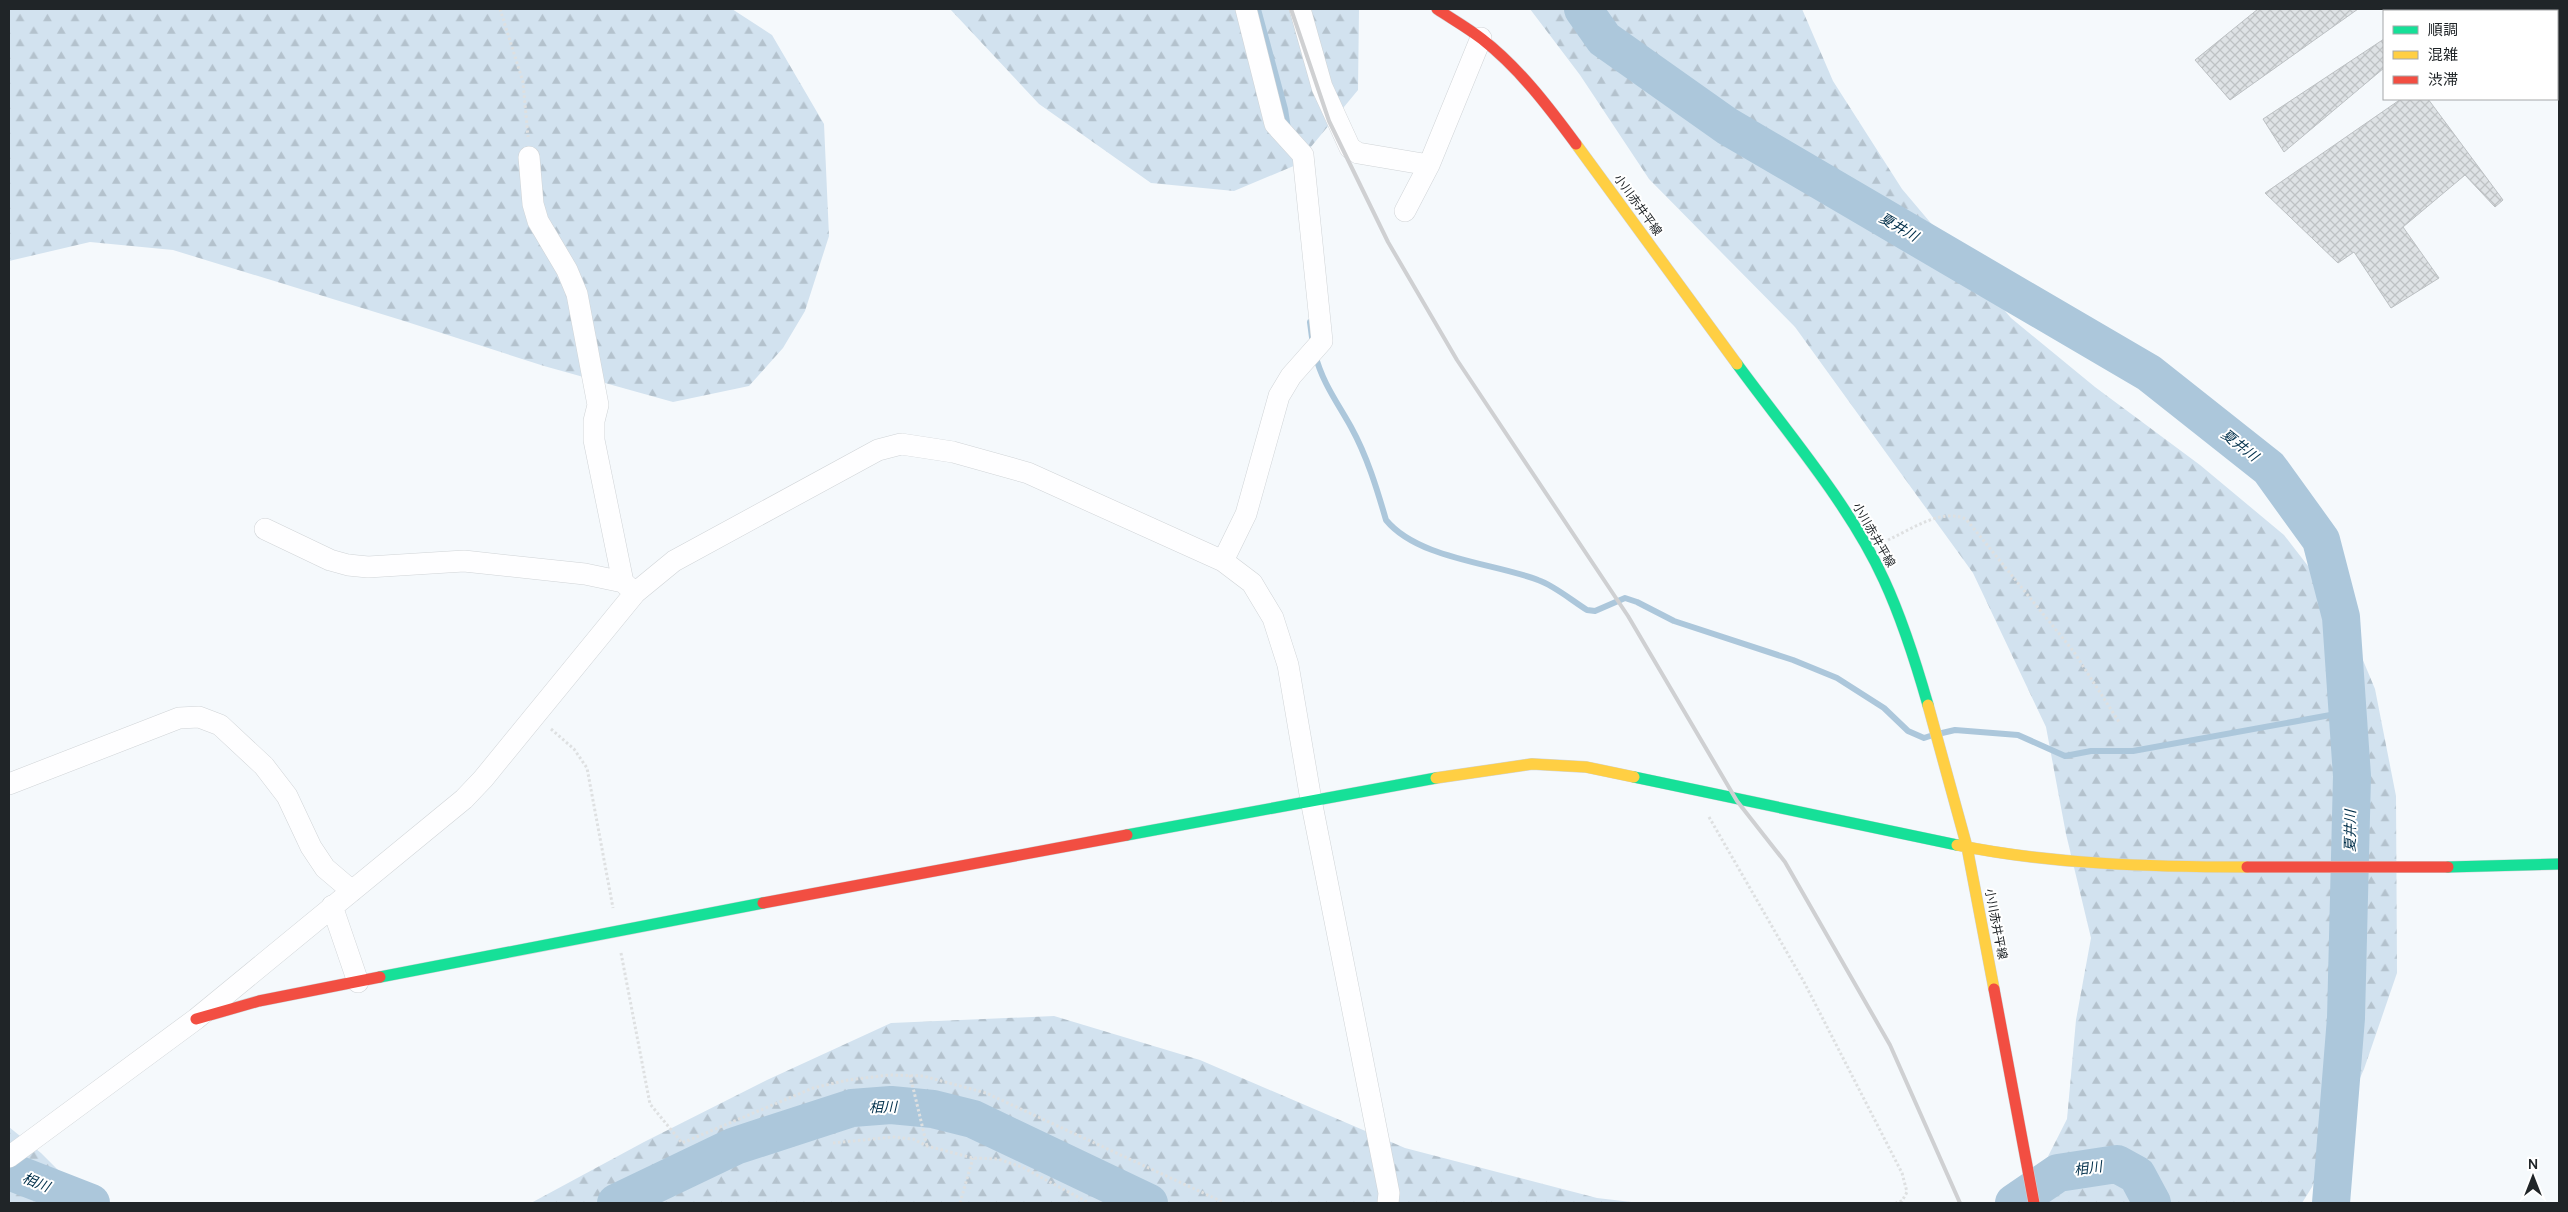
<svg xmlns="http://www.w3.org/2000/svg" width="2568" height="1212" font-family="Manrope,'Noto Sans JP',sans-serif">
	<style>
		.forest { fill: url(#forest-firs) }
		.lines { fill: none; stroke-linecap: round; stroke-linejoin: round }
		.stream { stroke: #acc7db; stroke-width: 6 }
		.river { stroke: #acc7db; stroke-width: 38 }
		.building { fill: url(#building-cross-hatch); stroke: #bcc0c3 }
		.street-casing { stroke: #d0d4d7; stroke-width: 22 }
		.fast-casing { stroke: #d0d4d7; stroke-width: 12 }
		.slow-casing { stroke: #d0d4d7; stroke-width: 12 }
		.jam-casing { stroke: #d0d4d7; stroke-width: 12 }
		.path { stroke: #dee0e1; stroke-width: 3; stroke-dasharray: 2.5 2.5; stroke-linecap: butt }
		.street { stroke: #fefeff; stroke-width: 21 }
		.fast { stroke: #16e098; stroke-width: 11 }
		.slow { stroke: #ffcf43; stroke-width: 11 }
		.jam { stroke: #f24e42; stroke-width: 11 }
		.rail { stroke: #cfd0d2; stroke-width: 4 }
		.labels { text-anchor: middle; stroke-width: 4; stroke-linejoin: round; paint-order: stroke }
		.street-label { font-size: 12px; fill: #202528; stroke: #fff }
		.water-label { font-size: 14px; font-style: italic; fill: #002f4a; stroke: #fff }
	</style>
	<defs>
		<pattern id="forest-firs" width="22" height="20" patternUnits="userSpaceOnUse" patternTransform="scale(1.25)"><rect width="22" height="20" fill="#d2e2ef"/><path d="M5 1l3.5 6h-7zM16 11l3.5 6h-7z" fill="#b4c2cd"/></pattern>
		<pattern id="building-cross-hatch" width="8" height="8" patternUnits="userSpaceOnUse" patternTransform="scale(1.25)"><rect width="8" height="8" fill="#dee2e5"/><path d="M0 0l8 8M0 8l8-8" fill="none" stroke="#bec2c4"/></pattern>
	</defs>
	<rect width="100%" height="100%" fill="#f5f9fc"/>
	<path class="forest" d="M 9,9 L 732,9 L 772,35 L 824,124 L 829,236 L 805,311 L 783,348 L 749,386 L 673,402 L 544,366 L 401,320 L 173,250 L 90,242 L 9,261 Z
		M 950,9 L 1359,9 L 1358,90 L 1296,165 L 1234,191 L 1151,183 L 1039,104 Z
		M 1530,9 L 1802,9 L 1833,81 L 1902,189 L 2011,318 L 2095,387 L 2200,465 L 2284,535 L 2342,610 L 2375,689 L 2396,796 L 2397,973 L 2364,1069 L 2312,1187 L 2302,1203 L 2013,1203 L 2031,1190 L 2067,1119 L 2076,1020 L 2091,938 L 2066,834 L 2046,727 L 1973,573 L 1795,327 L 1649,179 L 1580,75 Z
		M 1054,1016 L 1200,1060 L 1405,1148 L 1597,1198 L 1640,1203 L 531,1203 L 644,1142 L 767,1080 L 891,1023 Z
		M 9,1127 L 41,1153 L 91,1203 L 9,1203 Z"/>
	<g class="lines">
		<path class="stream" d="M 1258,9 L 1285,109 L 1288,129
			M 1310,322 L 1313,345
			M 1315,354 C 1322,382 1337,402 1351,427 C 1367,456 1377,489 1386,520 C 1418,559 1494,563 1538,580 C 1555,586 1571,600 1587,610 L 1595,611 L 1625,598 L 1637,602 L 1674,621 L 1793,660 L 1837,678 L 1884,708 L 1908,731 L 1924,738 L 1930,736
			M 1942,733 L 1955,730 L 2018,735 L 2065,756 L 2091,751 L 2133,751 L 2347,712"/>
		<path class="river" d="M 1583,9 L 1604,39 L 1727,126 L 2149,373 L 2269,468 L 2321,540 L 2341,617 L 2352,776 L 2346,1018 L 2331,1203
			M 9,1171 L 91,1203
			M 616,1203 L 735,1146 L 852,1108 L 891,1105 L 933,1109 L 973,1119 L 1149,1203
			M 2014,1203 L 2058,1173 L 2117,1164 L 2137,1175 L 2152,1203"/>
	</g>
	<path class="building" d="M 2258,9 L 2358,9 L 2230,100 L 2195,60 Z
		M 2384,39 L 2384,68 L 2284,152 L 2263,119 Z
		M 2401,99 L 2428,99 L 2503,200 L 2495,207 L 2465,175 L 2403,227 L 2439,278 L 2391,308 L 2354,252 L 2338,263 L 2265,193 Z"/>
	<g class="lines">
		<g class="street-casing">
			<path id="street" d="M 1300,9 L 1322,87 L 1350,148 L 1358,153 L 1429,165
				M 529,157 L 533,204 L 538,221 L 567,270 L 577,294 L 598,405 L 594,421 L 594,440 L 623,582 L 635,593
				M 1405,211 L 1429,165 L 1481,38
				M 265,529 L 330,560 L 348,565 L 368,567 L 464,561 L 585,574 L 623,582
				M 1223,561 L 1246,514 L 1279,396 L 1291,376 L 1322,341 L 1303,155 L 1275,124 L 1246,9
				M 9,784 L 179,718 L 199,717 L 220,725 L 264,766 L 287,796 L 311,847 L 325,868 L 352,891
				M 332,906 L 358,982
				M 9,1157 L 196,1019 L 464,799 L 483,779 L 635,593 L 674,561 L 878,450 L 901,444 L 953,452 L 1028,473 L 1223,561 L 1252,583 L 1273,618 L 1288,665 L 1311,800 L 1389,1193 L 1388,1203"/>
		</g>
		<g class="fast-casing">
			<path id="fast" d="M 1737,364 C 1786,431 1850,505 1884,580 C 1903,621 1916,663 1928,705
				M 1634,777 L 1957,845
				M 1127,835 L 1436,778
				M 2448,867 L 2559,864
				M 380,977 L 763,903"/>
		</g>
		<g class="slow-casing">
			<path id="slow" d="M 1576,144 L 1737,364
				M 1928,705 L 1967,847 L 1994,989
				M 1436,778 L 1532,764 L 1586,767 L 1634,777
				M 1957,845 C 2048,864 2153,867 2247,867"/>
		</g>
		<g class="jam-casing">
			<path id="jam" d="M 1437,9 C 1452,19 1468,28 1482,39 C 1519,68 1548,106 1576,144
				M 2247,867 L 2448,867
				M 763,903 L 1127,835
				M 1994,989 L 2034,1203
				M 196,1019 L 259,1001 L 380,977"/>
		</g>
		<path class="path" d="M 500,9 L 523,82 L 528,137
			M 1888,540 C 1912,529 1941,508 1966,519 L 2074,652 L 2119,722
			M 551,729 L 574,749 L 587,768 L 613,908
			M 1709,817 L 1804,982 L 1902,1173 L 1907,1192 L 1902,1201 L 1896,1203
			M 621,953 L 650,1104 L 682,1143 L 813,1088 L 848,1080 L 889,1075 L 923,1076 L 986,1093 L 1225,1203
			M 910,1075 L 927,1146
			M 833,1143 L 894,1137 L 913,1139 L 927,1146 L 973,1158 L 998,1159 L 1022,1167 L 1089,1203
			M 960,1203 L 973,1158"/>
		<use href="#street" class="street"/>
		<use href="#fast" class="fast"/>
		<use href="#slow" class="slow"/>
		<use href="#jam" class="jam"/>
		<path class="rail" d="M 1291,9 L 1329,121 L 1388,242 L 1457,360 L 1628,616 L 1737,801 L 1785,862 L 1890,1045 L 1960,1203"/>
	</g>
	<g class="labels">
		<g class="street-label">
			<text transform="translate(1638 205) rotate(54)" y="4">小川赤井平線</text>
			<text transform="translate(1874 535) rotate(60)" y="4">小川赤井平線</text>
			<text transform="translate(1996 924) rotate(79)" y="4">小川赤井平線</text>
		</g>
		<g class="water-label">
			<text transform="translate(1899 227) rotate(30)" y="5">夏井川</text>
			<text transform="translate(2240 445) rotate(38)" y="5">夏井川</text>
			<text transform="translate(2350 831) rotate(-89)" y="5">夏井川</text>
			<text transform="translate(883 1107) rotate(-1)" y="5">相川</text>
			<text transform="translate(2088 1168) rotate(-8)" y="5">相川</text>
			<text transform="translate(36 1182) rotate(22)" y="5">相川</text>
		</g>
	</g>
	<rect width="2568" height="1212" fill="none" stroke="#202528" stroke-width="20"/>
	<rect x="2383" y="10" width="175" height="90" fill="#ffffff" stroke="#a6a8a9"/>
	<rect x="2393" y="26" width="25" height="8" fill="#16e098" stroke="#a6a8a9"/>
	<text x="2428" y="35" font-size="15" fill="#202528">順調</text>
	<rect x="2393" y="51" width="25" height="8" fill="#ffcf43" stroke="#a6a8a9"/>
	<text x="2428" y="60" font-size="15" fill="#202528">混雑</text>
	<rect x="2393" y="76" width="25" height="8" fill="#f24e42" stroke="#a6a8a9"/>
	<text x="2428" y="85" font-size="15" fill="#202528">渋滞</text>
	<g transform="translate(2533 1177)" stroke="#ffffff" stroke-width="4" paint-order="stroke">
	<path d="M0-4L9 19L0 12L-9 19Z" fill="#202528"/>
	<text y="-8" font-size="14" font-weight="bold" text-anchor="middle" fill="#202528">N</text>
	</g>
</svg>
